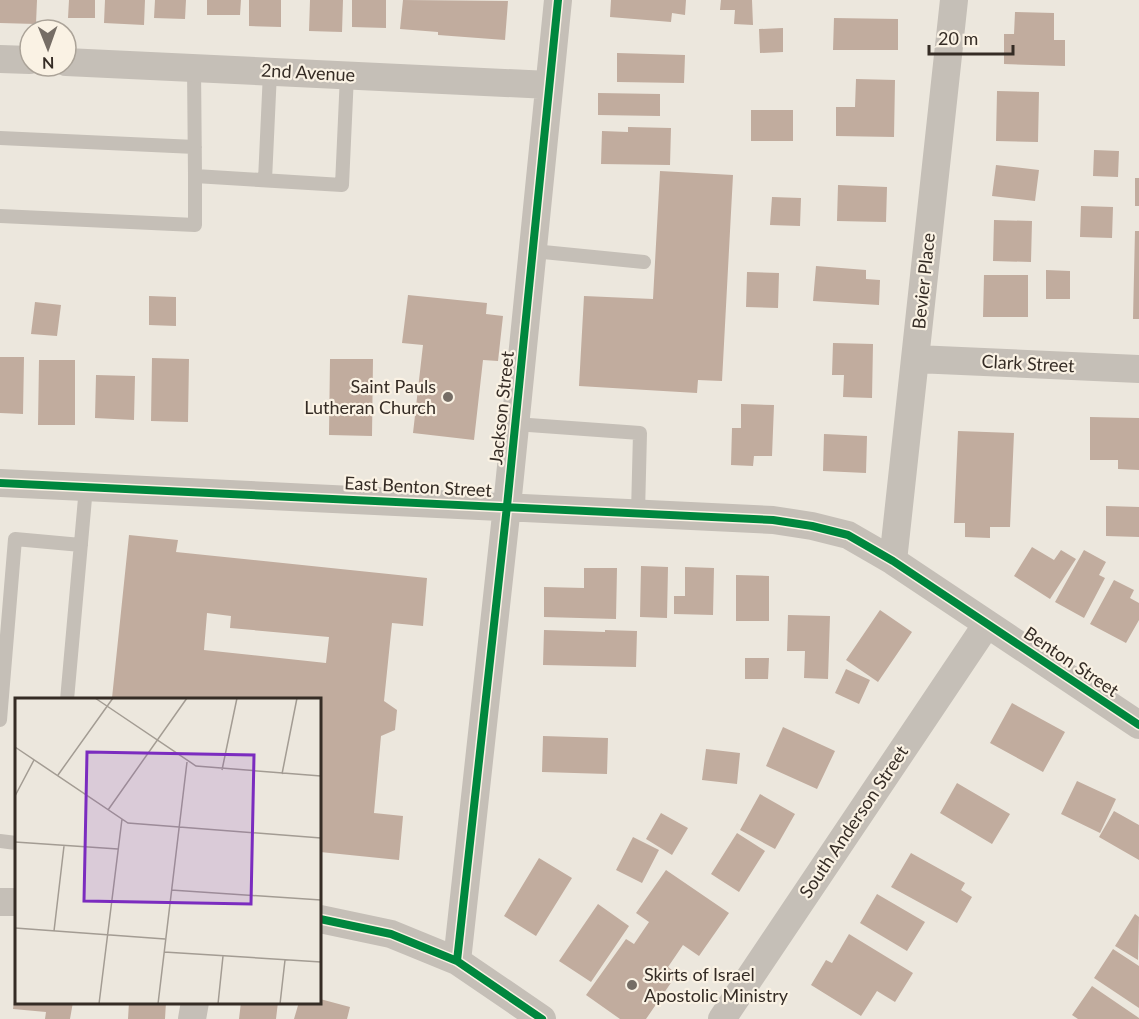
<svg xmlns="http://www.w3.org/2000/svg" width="1139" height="1019" font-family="Lato,sans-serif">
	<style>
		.building { fill: #c1ac9e; fill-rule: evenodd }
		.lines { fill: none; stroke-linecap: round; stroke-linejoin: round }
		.lane { stroke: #c5bfb7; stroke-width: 14 }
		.street { stroke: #c5bfb7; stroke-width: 28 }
		.cycleway-casing { stroke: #faf2e4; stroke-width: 11 }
		.cycleway { stroke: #00873e; stroke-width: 8 }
		.poi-dot { fill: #756d65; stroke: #faf2e4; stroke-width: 2 }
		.labels { text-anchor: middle; stroke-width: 4.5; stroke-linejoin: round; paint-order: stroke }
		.street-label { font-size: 18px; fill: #352c25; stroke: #faf2e4 }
		.poi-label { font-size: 18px; fill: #352c25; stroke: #faf2e4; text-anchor: end }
		.inset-road { fill: none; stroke: #a39c93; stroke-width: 1.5 }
		.view { fill: #7b2cbf; fill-opacity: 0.15; stroke: #7b2cbf; stroke-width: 3 }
		.inset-edge { fill: none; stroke: #352c25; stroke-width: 3 }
	</style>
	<rect width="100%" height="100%" fill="#ece7dd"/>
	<path class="building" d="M 0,0 L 37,0 L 36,24 L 0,23 Z
		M 69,0 L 95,0 L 95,18 L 68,18 Z
		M 105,0 L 145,0 L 144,25 L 104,23 Z
		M 155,0 L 186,0 L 185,19 L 154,18 Z
		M 207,0 L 241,0 L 240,15 L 207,15 Z
		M 249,0 L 281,0 L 281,27 L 249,26 Z
		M 310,0 L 343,0 L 342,32 L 309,31 Z
		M 352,0 L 386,0 L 386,28 L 352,27 Z
		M 403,0 L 508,1 L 505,40 L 438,35 L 438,32 L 400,29 Z
		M 611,0 L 686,0 L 685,15 L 672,13 L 671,22 L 610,17 Z
		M 721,0 L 752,0 L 753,25 L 734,24 L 735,10 L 720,10 Z
		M 1015,12 L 1054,13 L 1054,40 L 1065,40 L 1065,66 L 1004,64 L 1004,34 L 1014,34 Z
		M 834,18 L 898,19 L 898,50 L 833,50 Z
		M 783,28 L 783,52 L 760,53 L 759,29 Z
		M 617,53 L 685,55 L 684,83 L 617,82 Z
		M 856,79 L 895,80 L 894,137 L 836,136 L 836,107 L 855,107 Z
		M 997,91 L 1039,92 L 1038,142 L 996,141 Z
		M 598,93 L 660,94 L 660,116 L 598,115 Z
		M 751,110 L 793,110 L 793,141 L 751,141 Z
		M 628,127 L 671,128 L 670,165 L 601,164 L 602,131 L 628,132 Z
		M 1094,150 L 1119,151 L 1118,177 L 1093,176 Z
		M 996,165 L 1039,170 L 1035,201 L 992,196 Z
		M 660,171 L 733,175 L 722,381 L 698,380 L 697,393 L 579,386 L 584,296 L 653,299 Z
		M 1135,178 L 1139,178 L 1139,206 L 1135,206 Z
		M 838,185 L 887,187 L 886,222 L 837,221 Z
		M 772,197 L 801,198 L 800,226 L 770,225 Z
		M 1081,206 L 1113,207 L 1112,238 L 1080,237 Z
		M 994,220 L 1032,221 L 1031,262 L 993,261 Z
		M 1135,231 L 1139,231 L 1139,319 L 1133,319 Z
		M 816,266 L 866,270 L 866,279 L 880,280 L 879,305 L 813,301 Z
		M 1046,270 L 1070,271 L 1070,299 L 1046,299 Z
		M 747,272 L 779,273 L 778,308 L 746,307 Z
		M 984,275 L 1028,275 L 1028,317 L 983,317 Z
		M 408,295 L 487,303 L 486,314 L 503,316 L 498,361 L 483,360 L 474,440 L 413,433 L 423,345 L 402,343 Z
		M 149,296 L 176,297 L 176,326 L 149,325 Z
		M 35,302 L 61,305 L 57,336 L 31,334 Z
		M 833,343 L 873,344 L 872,398 L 843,397 L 844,375 L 832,375 Z
		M 0,357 L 24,357 L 23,414 L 0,413 Z
		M 152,358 L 189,359 L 188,422 L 151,421 Z
		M 330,359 L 373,359 L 372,436 L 329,435 Z
		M 39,360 L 75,360 L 75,425 L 38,425 Z
		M 96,375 L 135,376 L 134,420 L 95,418 Z
		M 741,404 L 774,405 L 772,456 L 754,456 L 753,466 L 731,465 L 732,428 L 741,428 Z
		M 1090,417 L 1139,418 L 1139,470 L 1118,469 L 1118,460 L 1090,460 Z
		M 958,431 L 1014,433 L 1010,527 L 990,527 L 990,538 L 965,537 L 965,523 L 954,523 Z
		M 824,434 L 867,436 L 866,473 L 823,471 Z
		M 1106,506 L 1139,507 L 1139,537 L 1106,536 Z
		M 129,535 L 178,540 L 176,552 L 427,578 L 423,626 L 392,623 L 384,701 L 397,710 L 395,730 L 381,736 L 374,813 L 403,816 L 399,860 L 320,852 L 320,700 L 121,700 L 112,698 ZM 207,613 L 231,616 L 230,628 L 329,637 L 326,663 L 204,650 Z
		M 1032,547 L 1054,560 L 1061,550 L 1076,559 L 1050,599 L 1014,576 Z
		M 1084,550 L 1106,562 L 1099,575 L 1105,578 L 1084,618 L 1055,602 Z
		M 641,566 L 668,567 L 667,618 L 640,617 Z
		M 685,567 L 714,568 L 713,615 L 674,614 L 674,596 L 685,596 Z
		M 584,568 L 617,568 L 616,619 L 544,617 L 544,587 L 584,588 Z
		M 736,575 L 769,576 L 769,621 L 736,621 Z
		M 1114,580 L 1134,590 L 1130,598 L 1139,603 L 1139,620 L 1126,643 L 1090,624 Z
		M 880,610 L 912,632 L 878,682 L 846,660 Z
		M 788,615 L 830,616 L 828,679 L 804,678 L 805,651 L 787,651 Z
		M 544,630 L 605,632 L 605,630 L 637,631 L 636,667 L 543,665 Z
		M 745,658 L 769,658 L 768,679 L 745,679 Z
		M 846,669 L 870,680 L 859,704 L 835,693 Z
		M 1012,703 L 1065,732 L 1043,772 L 990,743 Z
		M 783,727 L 835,751 L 817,789 L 766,766 Z
		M 543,736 L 608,738 L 607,774 L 542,772 Z
		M 706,749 L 740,753 L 737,784 L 702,780 Z
		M 1077,781 L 1116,799 L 1100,833 L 1061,814 Z
		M 957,783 L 1010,814 L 992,844 L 940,813 Z
		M 760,794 L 795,814 L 775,849 L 740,830 Z
		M 1114,811 L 1139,825 L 1139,860 L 1099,837 Z
		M 661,813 L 688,828 L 672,855 L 646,839 Z
		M 737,833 L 765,851 L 739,892 L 711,874 Z
		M 633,837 L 659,850 L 642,883 L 616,870 Z
		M 911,853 L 965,883 L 961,890 L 972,897 L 957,923 L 891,887 Z
		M 539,858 L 572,878 L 536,936 L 504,916 Z
		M 666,870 L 729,913 L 699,956 L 683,945 L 668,967 L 677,974 L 646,1019 L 620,1019 L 586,995 L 626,939 L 634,944 L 649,922 L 636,913 Z
		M 877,894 L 925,922 L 907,951 L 860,923 Z
		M 598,904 L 629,926 L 591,982 L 559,961 Z
		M 1135,914 L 1139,917 L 1138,960 L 1115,946 Z
		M 849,934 L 913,973 L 895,1002 L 877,991 L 861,1016 L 811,985 L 826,960 L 832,963 Z
		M 1113,949 L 1139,966 L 1139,1008 L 1094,978 Z
		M 1092,986 L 1139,1018 L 1139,1019 L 1078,1019 L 1072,1015 Z
		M 15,993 L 16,1002 L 73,1002 L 70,1019 L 45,1019 L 46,1012 L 13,1009 Z
		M 320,999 L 350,1007 L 347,1019 L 294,1019 L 299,1002 L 320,1002 Z
		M 129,1002 L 166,1002 L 165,1019 L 128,1019 Z
		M 241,1002 L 278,1002 L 276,1019 L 239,1019 Z"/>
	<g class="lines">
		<path class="lane" d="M 194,68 L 195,176 L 342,185 L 347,75
			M 0,138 L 195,147
			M 265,180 L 270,72
			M 0,216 L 195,225 L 195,176
			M 533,251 L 644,262
			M 515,424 L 640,433 L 638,513
			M 67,700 L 86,487
			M 0,720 L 15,539 L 81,545
			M 0,841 L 16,843"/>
		<path class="street" d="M 0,59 L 30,60
			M 66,62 L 549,85
			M 916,359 L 1139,369
			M 0,483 L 773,520 L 812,526 L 848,535 L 893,561 L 1139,725
			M 893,561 L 954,0
			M 0,902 L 16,902
			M 320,919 L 391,934 L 457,961 L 542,1019
			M 457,961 L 507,506 L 558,0
			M 192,1019 L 195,1002
			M 722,1019 L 987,624"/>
		<g class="cycleway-casing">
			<path id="cycleway" d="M 0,483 L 773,520 L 812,526 L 848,535 L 893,561 L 1139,725
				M 320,919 L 391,934 L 457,961 L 542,1019
				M 457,961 L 507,506 L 558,0"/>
		</g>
		<use href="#cycleway" class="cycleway"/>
	</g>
	<g class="poi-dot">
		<circle cx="448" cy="397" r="6"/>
		<circle cx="632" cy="985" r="6"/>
	</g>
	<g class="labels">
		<g class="street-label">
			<text transform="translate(308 73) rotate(3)" y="6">2nd Avenue</text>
			<text transform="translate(924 281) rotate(-84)" y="6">Bevier Place</text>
			<text transform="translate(1028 364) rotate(3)" y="6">Clark Street</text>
			<text transform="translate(502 408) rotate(-84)" y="6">Jackson Street</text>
			<text transform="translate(418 487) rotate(3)" y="6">East Benton Street</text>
			<text transform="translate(1071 662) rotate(34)" y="6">Benton Street</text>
			<text transform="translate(854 822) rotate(-56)" y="6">South Anderson Street</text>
		</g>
		<g class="poi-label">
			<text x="436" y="393">Saint Pauls<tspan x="436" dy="21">Lutheran Church</tspan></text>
			<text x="644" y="981" text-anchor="start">Skirts of Israel<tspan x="644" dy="21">Apostolic Ministry</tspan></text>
		</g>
	</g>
	<g transform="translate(15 698)">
		<rect width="306" height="306" fill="#ece7dd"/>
		<path class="inset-road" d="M 80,0 L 181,68 L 306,78M 0,49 L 113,125 L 306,140M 207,72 L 222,0M 267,76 L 282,0M 43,77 L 98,0M 0,98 L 19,62M 93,112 L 172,0M 0,144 L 103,151M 156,192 L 306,202M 0,230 L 150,241M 39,233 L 49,148M 149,254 L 306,264M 84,306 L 107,121M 143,306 L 172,64M 203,306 L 208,258M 265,306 L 270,262"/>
		<path class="view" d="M 72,54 L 239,57 L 236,206 L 69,203 Z"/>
		<rect width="306" height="306" class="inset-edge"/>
	</g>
	<g transform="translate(48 48) rotate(179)"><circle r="28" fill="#faf2e4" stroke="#aba398" stroke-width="1.5"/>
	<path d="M0-4.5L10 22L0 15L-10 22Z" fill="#756d65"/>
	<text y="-9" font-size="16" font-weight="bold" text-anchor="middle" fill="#352c25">N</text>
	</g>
	<path d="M929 45v9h84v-9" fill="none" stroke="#352c25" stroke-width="3"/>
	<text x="938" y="45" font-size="18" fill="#352c25" stroke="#faf2e4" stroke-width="4.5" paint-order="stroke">20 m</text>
</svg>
